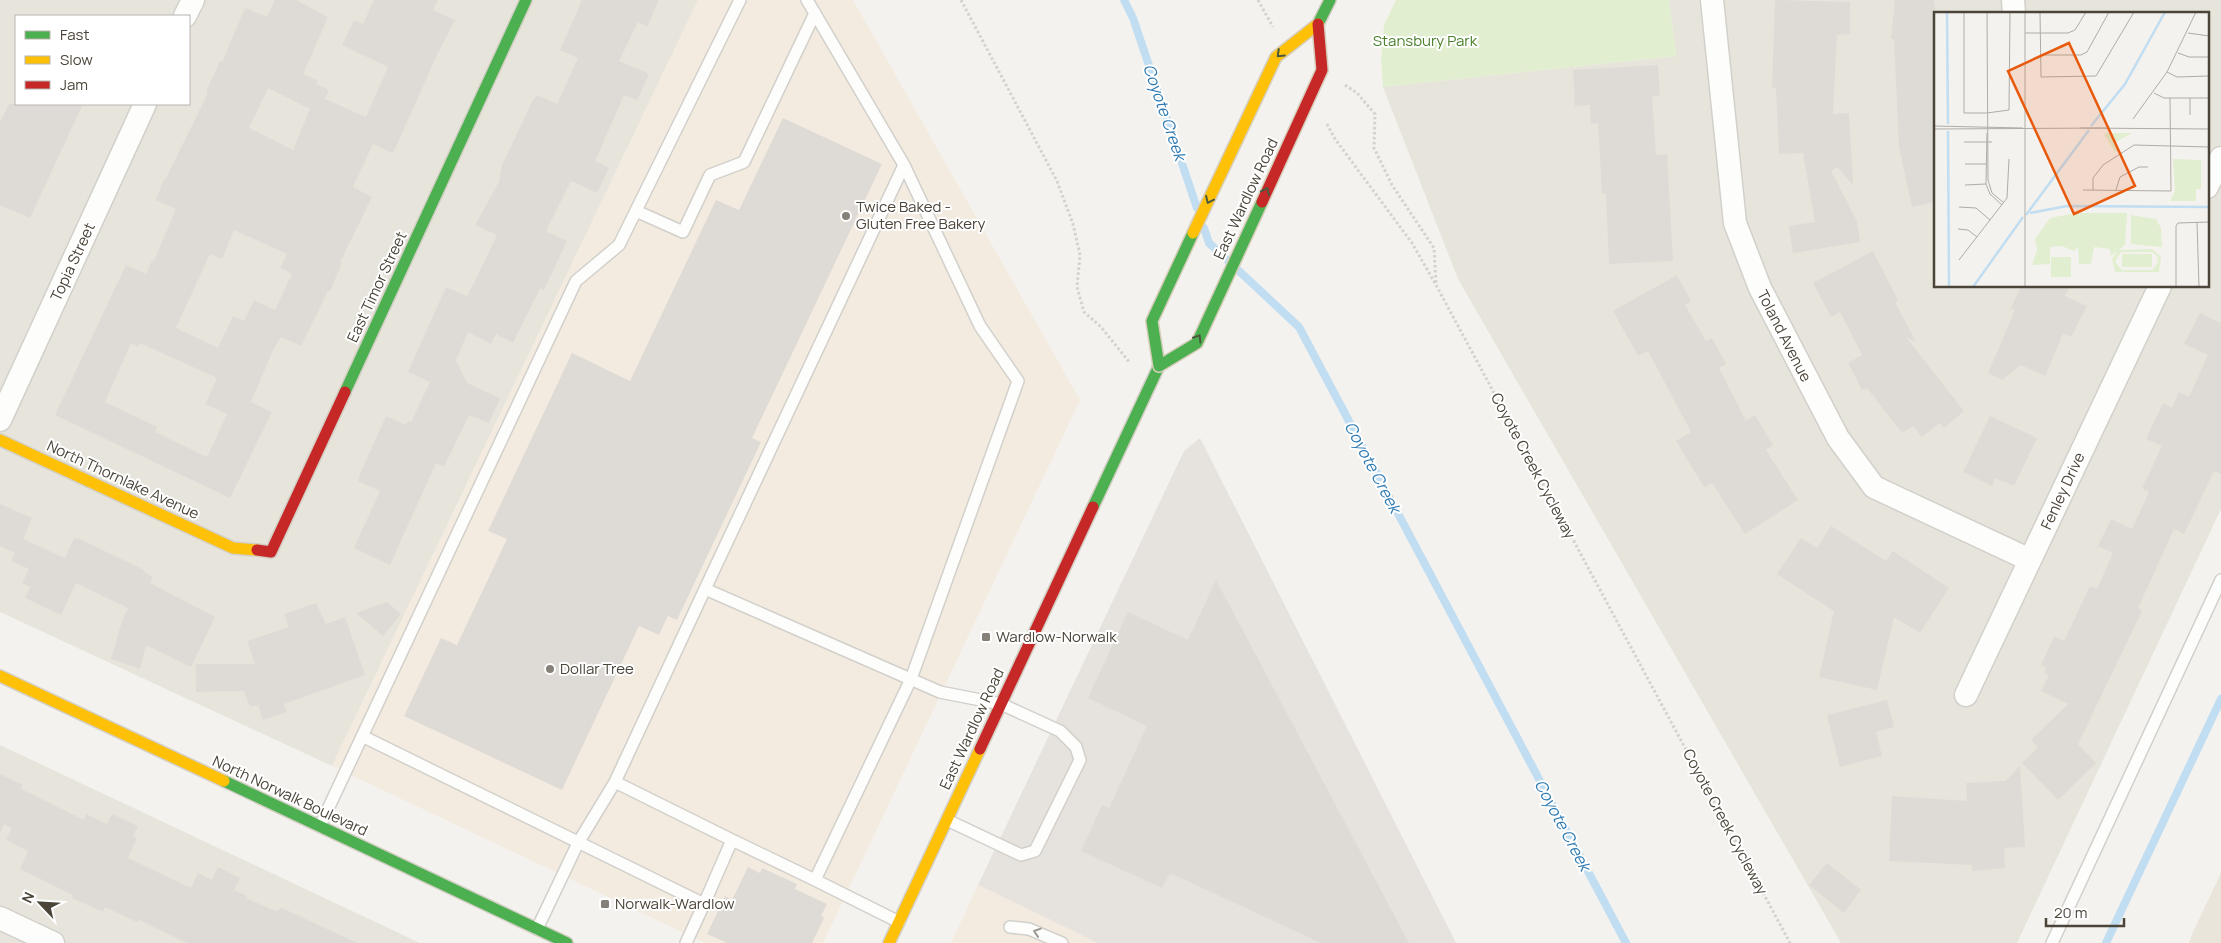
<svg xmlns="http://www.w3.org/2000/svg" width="2221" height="943" font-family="Manrope,sans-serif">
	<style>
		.residential { fill: #e7e4dc; fill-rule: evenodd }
		.commercial { fill: #f3ebdf }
		.industrial { fill: #e6e2de }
		.education { fill: #eae5da }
		.green { fill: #e1eecf }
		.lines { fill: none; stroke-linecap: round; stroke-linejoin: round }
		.stream { stroke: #c0ddf1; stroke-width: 8 }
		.building { fill: #dedbd6; fill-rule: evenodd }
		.lane-casing { stroke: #d2d0cb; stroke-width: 14 }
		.street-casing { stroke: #d2d0cb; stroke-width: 25 }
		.fast-casing { stroke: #d3cfc5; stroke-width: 14 }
		.slow-casing { stroke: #d3cfc5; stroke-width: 14 }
		.jam-casing { stroke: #d3cfc5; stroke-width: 14 }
		.path { stroke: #d3d2cc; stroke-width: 3; stroke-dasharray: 2.5 2.5; stroke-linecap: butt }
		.lane { stroke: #fdfdfc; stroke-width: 11 }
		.street { stroke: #fdfdfc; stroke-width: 22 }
		.fast { stroke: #4caf50; stroke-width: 11 }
		.slow { stroke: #ffc107; stroke-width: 11 }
		.jam { stroke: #c62828; stroke-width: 11 }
		.fast-bridge-casing { stroke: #d6cebb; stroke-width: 14; stroke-linecap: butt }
		.slow-bridge-casing { stroke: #d6cebb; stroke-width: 14; stroke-linecap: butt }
		.jam-bridge-casing { stroke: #d6cebb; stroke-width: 14; stroke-linecap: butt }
		.fast-bridge { stroke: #4caf50; stroke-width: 11 }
		.slow-bridge { stroke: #ffc107; stroke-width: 11 }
		.jam-bridge { stroke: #c62828; stroke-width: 11 }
		.oneway { stroke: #4b593e }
		.oneway2 { stroke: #9b9791 }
		.poi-dot { fill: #868178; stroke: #fff; stroke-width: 2 }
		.labels { text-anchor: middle; stroke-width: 4; stroke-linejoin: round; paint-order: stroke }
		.park-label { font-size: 15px; fill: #4a7f2a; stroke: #fff }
		.street-label { font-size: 15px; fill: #4b4439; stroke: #fff }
		.poi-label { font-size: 15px; fill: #4b4439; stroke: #fff; text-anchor: start }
		.water-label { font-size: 16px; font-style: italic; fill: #2e7ab2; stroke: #fff }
		.inset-river { fill: none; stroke: #c0ddf1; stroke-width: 2.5 }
		.inset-road { fill: none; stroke: #b0aca6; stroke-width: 1 }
		.view { fill: #e8590c; fill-opacity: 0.15; stroke: #e8590c; stroke-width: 2.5 }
		.inset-edge { fill: none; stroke: #4b4439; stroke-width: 2.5 }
	</style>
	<rect width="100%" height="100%" fill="#f4f2ee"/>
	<path class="residential" d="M 0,0 L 698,0 L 332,766 L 0,612 ZM 16,16 L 189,16 L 189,104 L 16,104 Z
		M 1669,0 L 2221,0 L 2221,509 L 2017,943 L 1841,943 L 1458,279 L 1383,87 L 1676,56 ZM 1935,14 L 2207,14 L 2207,286 L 1935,286 Z
		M 0,745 L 420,943 L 0,943 Z"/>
	<path class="commercial" d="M 698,0 L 853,0 L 1080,400 L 823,943 L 705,943 L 332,766 Z
		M 978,885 L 1098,943 L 951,943 Z"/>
	<path class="industrial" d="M 1200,438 L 1456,943 L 1098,943 L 978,885 L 1184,451 Z"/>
	<path class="education" d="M 2221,873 L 2221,943 L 2189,943 L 2192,934 Z"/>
	<path class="green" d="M 1396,0 L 1669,0 L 1676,56 L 1383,87 L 1381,59 L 1384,25 Z"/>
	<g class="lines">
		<path class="stream" d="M 1124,0 L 1133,18 L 1197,208
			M 1204,228 L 1209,243 L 1299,327 L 1626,943
			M 2106,943 L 2221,699"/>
	</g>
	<path class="building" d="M 275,0 L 296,0 L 328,17 L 303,74 L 318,81 L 316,84 L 329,90 L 325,99 L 366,117 L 388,67 L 342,45 L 354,20 L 363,24 L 374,0 L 438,0 L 433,10 L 455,20 L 438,53 L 393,153 L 373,144 L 353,187 L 372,197 L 340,262 L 342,263 L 330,291 L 328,291 L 301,346 L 281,337 L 273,350 L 251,402 L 272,412 L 230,498 L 55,415 L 126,265 L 146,274 L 152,260 L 154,261 L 176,209 L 156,200 L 164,179 L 165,180 L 207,95 L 207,89 L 220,61 L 222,62 L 242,15 L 246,8 L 267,17 ZM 268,88 L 310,109 L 293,150 L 249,128 ZM 234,230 L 287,254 L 280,268 L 292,274 L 275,310 L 254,300 L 244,321 L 233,316 L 218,348 L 176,328 L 210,254 L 222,259 ZM 131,343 L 138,347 L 140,343 L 217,378 L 205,404 L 227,414 L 207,457 L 155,432 L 157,427 L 105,402 Z
		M 582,0 L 659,0 L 647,27 L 638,22 L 619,61 L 649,74 L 637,100 L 624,95 L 595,161 L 609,168 L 597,193 L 571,181 L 546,231 L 567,241 L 544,290 L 540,288 L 513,343 L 496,334 L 491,344 L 468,332 L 456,360 L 467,383 L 500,398 L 499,401 L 489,423 L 469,415 L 444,467 L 436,463 L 390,565 L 354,548 L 380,491 L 358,481 L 360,474 L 386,416 L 406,425 L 408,421 L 411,422 L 430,382 L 408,372 L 446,287 L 467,296 L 474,283 L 497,235 L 475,225 L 499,182 L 502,165 L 532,102 L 537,95 L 557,104 L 578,58 L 560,50 Z
		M 1775,0 L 1850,2 L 1850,34 L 1837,35 L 1833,114 L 1849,113 L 1853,185 L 1837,167 L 1831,171 L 1857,221 L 1860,242 L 1793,253 L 1789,226 L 1815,222 L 1803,153 L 1779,154 L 1776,88 L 1772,88 Z
		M 1895,0 L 1934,0 L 1935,6 L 1935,202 L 1912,207 L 1899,147 L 1894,39 L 1891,39 Z
		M 1658,65 L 1660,96 L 1652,96 L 1656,155 L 1667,154 L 1673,261 L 1609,264 L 1606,194 L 1602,194 L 1598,123 L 1591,124 L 1590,105 L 1575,106 L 1573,70 Z
		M 9,104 L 83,104 L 30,218 L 0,205 L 0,122 Z
		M 783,118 L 882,164 L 752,438 L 761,442 L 677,620 L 668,616 L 659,635 L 639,626 L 562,790 L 404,716 L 441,638 L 457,645 L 507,539 L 488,531 L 572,353 L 630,381 L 716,200 L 739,210 Z
		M 1873,251 L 1898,300 L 1895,302 L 1916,342 L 1906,337 L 1964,411 L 1944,428 L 1940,423 L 1922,437 L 1913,426 L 1902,433 L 1867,388 L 1862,390 L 1848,363 L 1862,355 L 1840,312 L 1831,317 L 1813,283 Z
		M 1677,275 L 1691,301 L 1685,305 L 1706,341 L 1712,338 L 1726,364 L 1719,368 L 1746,421 L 1755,415 L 1773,445 L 1766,450 L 1798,500 L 1745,534 L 1712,483 L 1704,487 L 1676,441 L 1691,432 L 1648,351 L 1638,356 L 1613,311 Z
		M 2021,286 L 2070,286 L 2065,296 L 2087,306 L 2071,337 L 2063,334 L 2045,376 L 2021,365 L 2002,380 L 1988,373 L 2015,310 L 2011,308 Z
		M 2200,313 L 2221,323 L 2221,474 L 2214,471 L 2184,534 L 2174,529 L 2138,608 L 2142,611 L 2078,744 L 2096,763 L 2058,800 L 2022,763 L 2038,747 L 2031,740 L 2068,704 L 2041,691 L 2049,675 L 2044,673 L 2046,667 L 2041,665 L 2054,636 L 2064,641 L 2090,586 L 2097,589 L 2113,553 L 2098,546 L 2111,519 L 2132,529 L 2149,492 L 2142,488 L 2162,446 L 2146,439 L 2163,403 L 2172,408 L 2179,392 L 2189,397 L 2208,355 L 2184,344 Z
		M 1990,416 L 2037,438 L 2014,486 L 1995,478 L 1992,486 L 1963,472 Z
		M 0,504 L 32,518 L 23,539 L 65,558 L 74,538 L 80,539 L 144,570 L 144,572 L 153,577 L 150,583 L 215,617 L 191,667 L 146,645 L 140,669 L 111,659 L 122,621 L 128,608 L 76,583 L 61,615 L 25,598 L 30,587 L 22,583 L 29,569 L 11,561 L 15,553 L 0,546 Z
		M 1831,526 L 1886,561 L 1893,551 L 1949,588 L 1920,633 L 1894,617 L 1877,690 L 1819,677 L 1834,611 L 1777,574 L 1801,538 L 1817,548 Z
		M 1216,580 L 1409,943 L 1321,943 L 1170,873 L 1162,888 L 1081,851 L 1102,805 L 1109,808 L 1147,726 L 1088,698 L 1128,612 L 1188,640 Z
		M 387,602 L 401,614 L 383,636 L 356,613 Z
		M 316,603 L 326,624 L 345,617 L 365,675 L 284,704 L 287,712 L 263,720 L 258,705 L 250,707 L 244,691 L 196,692 L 196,664 L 255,664 L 247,641 L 289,627 L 284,614 Z
		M 1887,700 L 1894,727 L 1876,732 L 1882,756 L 1840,767 L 1827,715 Z
		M 2020,766 L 2025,847 L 2004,848 L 2005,868 L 1972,871 L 1972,865 L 1889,861 L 1892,796 L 1967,801 L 1966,783 L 2005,781 Z
		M 0,774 L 23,785 L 21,789 L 84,820 L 86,814 L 107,824 L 112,814 L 138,826 L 133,836 L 137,838 L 128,858 L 191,888 L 198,873 L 212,880 L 218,867 L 240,878 L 234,890 L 247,896 L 246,898 L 275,911 L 282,908 L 357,943 L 187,943 L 139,920 L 137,922 L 105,907 L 103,912 L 72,898 L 73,895 L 20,869 L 28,851 L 6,840 L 12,828 L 4,824 L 0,833 Z
		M 1827,863 L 1861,890 L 1844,913 L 1809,885 Z
		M 748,867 L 760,873 L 762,868 L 797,884 L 795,889 L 827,904 L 821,916 L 824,918 L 812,943 L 727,943 L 707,934 L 725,896 L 732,900 Z"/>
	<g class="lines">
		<g class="lane-casing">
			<path id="lane" d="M 807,0 L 904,165 L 705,589 L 940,692 L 1001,704 L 1060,731 L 1076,747 L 1080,760 L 1035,851 L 1021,855 L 947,820
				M 636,211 L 683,232 L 710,175 L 744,162 L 815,13
				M 705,589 L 615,782 L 732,840
				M 362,736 L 704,904 L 732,840 L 815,880 L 911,679 L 1018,381 L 980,326 L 904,165
				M 320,826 L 576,281 L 619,245 L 740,0
				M 815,880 L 899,922
				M 1010,927 L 1029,929 L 1062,943
				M 537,929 L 578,843 L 615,782
				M 686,943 L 704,904
				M 2052,943 L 2221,580"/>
		</g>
		<g class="street-casing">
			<path id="street" d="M 1712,0 L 1735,223 L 1760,288 L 1838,438 L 1874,487 L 2030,560
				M 2013,0 L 2014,14
				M 185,16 L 193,0
				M 2207,187 L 2221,158
				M 0,420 L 145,104
				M 1966,695 L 2160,286
				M 0,918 L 53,943"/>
		</g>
		<g class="fast-casing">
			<path id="fast" d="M 1318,24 L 1330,0
				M 345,392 L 526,0
				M 1093,507 L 1159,366
				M 224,781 L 567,943"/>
		</g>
		<g class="slow-casing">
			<path id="slow" d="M 0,440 L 233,548 L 257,550
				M 0,676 L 224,781
				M 889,943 L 980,749"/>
		</g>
		<g class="jam-casing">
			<path id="jam" d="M 257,550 L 271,552 L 345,392
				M 980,749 L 1093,507"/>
		</g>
		<path class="path" d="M 961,0 L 1057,181 L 1073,224 L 1080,255 L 1077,287 L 1084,312 L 1101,327 L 1130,363
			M 1258,0 L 1273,27
			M 1345,85 L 1357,93 L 1375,114 L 1374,148 L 1392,185 L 1434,248 L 1436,284
			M 1327,124 L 1335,139 L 1412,243 L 1436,285 L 1790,943"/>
		<use href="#lane" class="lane"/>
		<use href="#street" class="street"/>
		<use href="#fast" class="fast"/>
		<use href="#slow" class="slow"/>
		<use href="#jam" class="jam"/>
		<g class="fast-bridge-casing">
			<path id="fast-bridge" d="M 1193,233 L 1152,321 L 1159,366 L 1197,343 L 1262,202"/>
		</g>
		<g class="slow-bridge-casing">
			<path id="slow-bridge" d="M 1193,233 L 1276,57 L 1318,24"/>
		</g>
		<g class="jam-bridge-casing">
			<path id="jam-bridge" d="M 1262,202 L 1322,70 L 1318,24"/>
		</g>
		<use href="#fast-bridge" class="fast-bridge"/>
		<use href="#slow-bridge" class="slow-bridge"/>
		<use href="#jam-bridge" class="jam-bridge"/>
	</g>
	<defs><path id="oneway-chevron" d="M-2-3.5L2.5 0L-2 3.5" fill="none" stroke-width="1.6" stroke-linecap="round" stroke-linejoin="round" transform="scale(1.25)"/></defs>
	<g class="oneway">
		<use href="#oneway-chevron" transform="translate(1280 54) rotate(136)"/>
		<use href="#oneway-chevron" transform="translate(1266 191) rotate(-65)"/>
		<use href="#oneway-chevron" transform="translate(1209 200) rotate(115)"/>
		<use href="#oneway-chevron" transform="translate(1198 338) rotate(-58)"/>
	</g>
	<use class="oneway2" href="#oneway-chevron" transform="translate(1037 932) rotate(-162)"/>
	<g class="poi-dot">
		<circle cx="846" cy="216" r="5"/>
		<rect x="981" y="632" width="10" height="10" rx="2.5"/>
		<circle cx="550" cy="669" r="5"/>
		<rect x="600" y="899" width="10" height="10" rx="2.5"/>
	</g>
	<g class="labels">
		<g class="park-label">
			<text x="1425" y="46">Stansbury Park</text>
		</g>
		<g class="street-label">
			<text transform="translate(1246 199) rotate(-65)" y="5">East Wardlow Road</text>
			<text transform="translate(73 262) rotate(-65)" y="5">Topia Street</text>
			<text transform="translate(377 287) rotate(-65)" y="5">East Timor Street</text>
			<text transform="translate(1784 336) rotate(63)" y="5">Toland Avenue</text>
			<text transform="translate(1533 466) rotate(62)" y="5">Coyote Creek Cycleway</text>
			<text transform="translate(123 480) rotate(25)" y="5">North Thornlake Avenue</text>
			<text transform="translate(2063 491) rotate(-65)" y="5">Fenley Drive</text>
			<text transform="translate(972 729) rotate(-65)" y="5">East Wardlow Road</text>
			<text transform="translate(290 796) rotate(25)" y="5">North Norwalk Boulevard</text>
			<text transform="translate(1725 822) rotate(62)" y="5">Coyote Creek Cycleway</text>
		</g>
		<g class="poi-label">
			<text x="856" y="212">Twice Baked -<tspan x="856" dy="17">Gluten Free Bakery</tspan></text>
			<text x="996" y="642">Wardlow-Norwalk</text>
			<text x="560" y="674">Dollar Tree</text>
			<text x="615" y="909">Norwalk-Wardlow</text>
		</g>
		<g class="water-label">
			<text transform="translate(1165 112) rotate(71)" y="6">Coyote Creek</text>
			<text transform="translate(1373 467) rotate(62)" y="6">Coyote Creek</text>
			<text transform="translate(1563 825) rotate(62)" y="6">Coyote Creek</text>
		</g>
	</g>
	<g transform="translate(1934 12)">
		<rect width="275" height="275" fill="#f4f2ee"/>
		<path d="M 174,121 L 198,121 L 182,130 L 185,138 L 181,140 L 170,122 ZM 239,147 L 267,148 L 267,177 L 262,177 L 262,189 L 236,189 L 241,179 ZM 142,201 L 193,201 L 191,233 L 177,244 L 176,237 L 160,235 L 157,252 L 145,252 L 144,235 L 140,239 L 128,234 L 116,235 L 116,252 L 98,253 L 103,238 L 101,227 L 116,206 ZM 197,203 L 222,207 L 227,216 L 228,235 L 197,232 ZM 218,237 L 227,245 L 225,260 L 181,260 L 178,247 L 184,238 ZM 187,240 L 218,240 L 223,244 L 224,251 L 218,258 L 188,258 L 181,250 ZM 188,242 L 218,242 L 218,255 L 188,255 ZM 117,245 L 137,245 L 137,265 L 117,265 Z" fill="#e1eecf" fill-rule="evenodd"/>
		<path class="inset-river" d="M 13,0 L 14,112M 157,114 L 191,72 L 231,0M 14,119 L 15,275M 96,201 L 133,194 L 275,195M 92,203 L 155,118M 39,275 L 89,205"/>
		<path class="inset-road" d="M 30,0 L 30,101 L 53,101 L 75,98 L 76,0M 53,0 L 54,168 L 58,181 L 70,191M 106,0 L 107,65 L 162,64 L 200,0M 91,21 L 134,21 L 141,18 L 152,0M 254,21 L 275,24M 244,41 L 255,45 L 274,45M 106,43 L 147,43 L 153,40 L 175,0M 233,60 L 243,65 L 275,64M 220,81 L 230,86 L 275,86M 256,103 L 256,86M 199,107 L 233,60 L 262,0M 0,114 L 89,116M 146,116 L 275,117M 0,117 L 172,116M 53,121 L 52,172 L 56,182 L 68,193M 30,130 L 58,130M 31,152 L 52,152M 31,173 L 52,172M 149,178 L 237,179 L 236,86M 159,178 L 159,166 L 169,153 L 200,133 L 275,135M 182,178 L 186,165 L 205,155 L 214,155M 25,195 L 42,196 L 56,208M 263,210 L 265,275M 24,217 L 34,218 L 43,225M 25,248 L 73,186 L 75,147M 91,275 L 91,0M 242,275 L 242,214 L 244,211 L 275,210"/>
		<path class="view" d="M 135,31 L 201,174 L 140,202 L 74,59 Z"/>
		<rect width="275" height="275" class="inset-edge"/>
	</g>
	<rect x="15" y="15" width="175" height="90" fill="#ffffff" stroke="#b7b4b0"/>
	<rect x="25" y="31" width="25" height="8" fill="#4caf50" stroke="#b7b4b0"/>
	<text x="60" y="40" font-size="15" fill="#4b4439">Fast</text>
	<rect x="25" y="56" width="25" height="8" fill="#ffc107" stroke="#b7b4b0"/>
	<text x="60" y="65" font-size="15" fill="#4b4439">Slow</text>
	<rect x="25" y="81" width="25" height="8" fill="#c62828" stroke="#b7b4b0"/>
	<text x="60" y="90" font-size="15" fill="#4b4439">Jam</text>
	<g transform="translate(40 903) rotate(295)" stroke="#ffffff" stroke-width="4" paint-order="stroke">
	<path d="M0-4L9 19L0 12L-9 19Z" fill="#4b4439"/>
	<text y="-8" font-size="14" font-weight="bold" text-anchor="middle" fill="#4b4439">N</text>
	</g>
	<path d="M2046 918v8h78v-8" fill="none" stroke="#4b4439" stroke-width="2.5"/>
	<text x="2054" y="918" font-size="15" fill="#4b4439" stroke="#ffffff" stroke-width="4" paint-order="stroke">20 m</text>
</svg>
